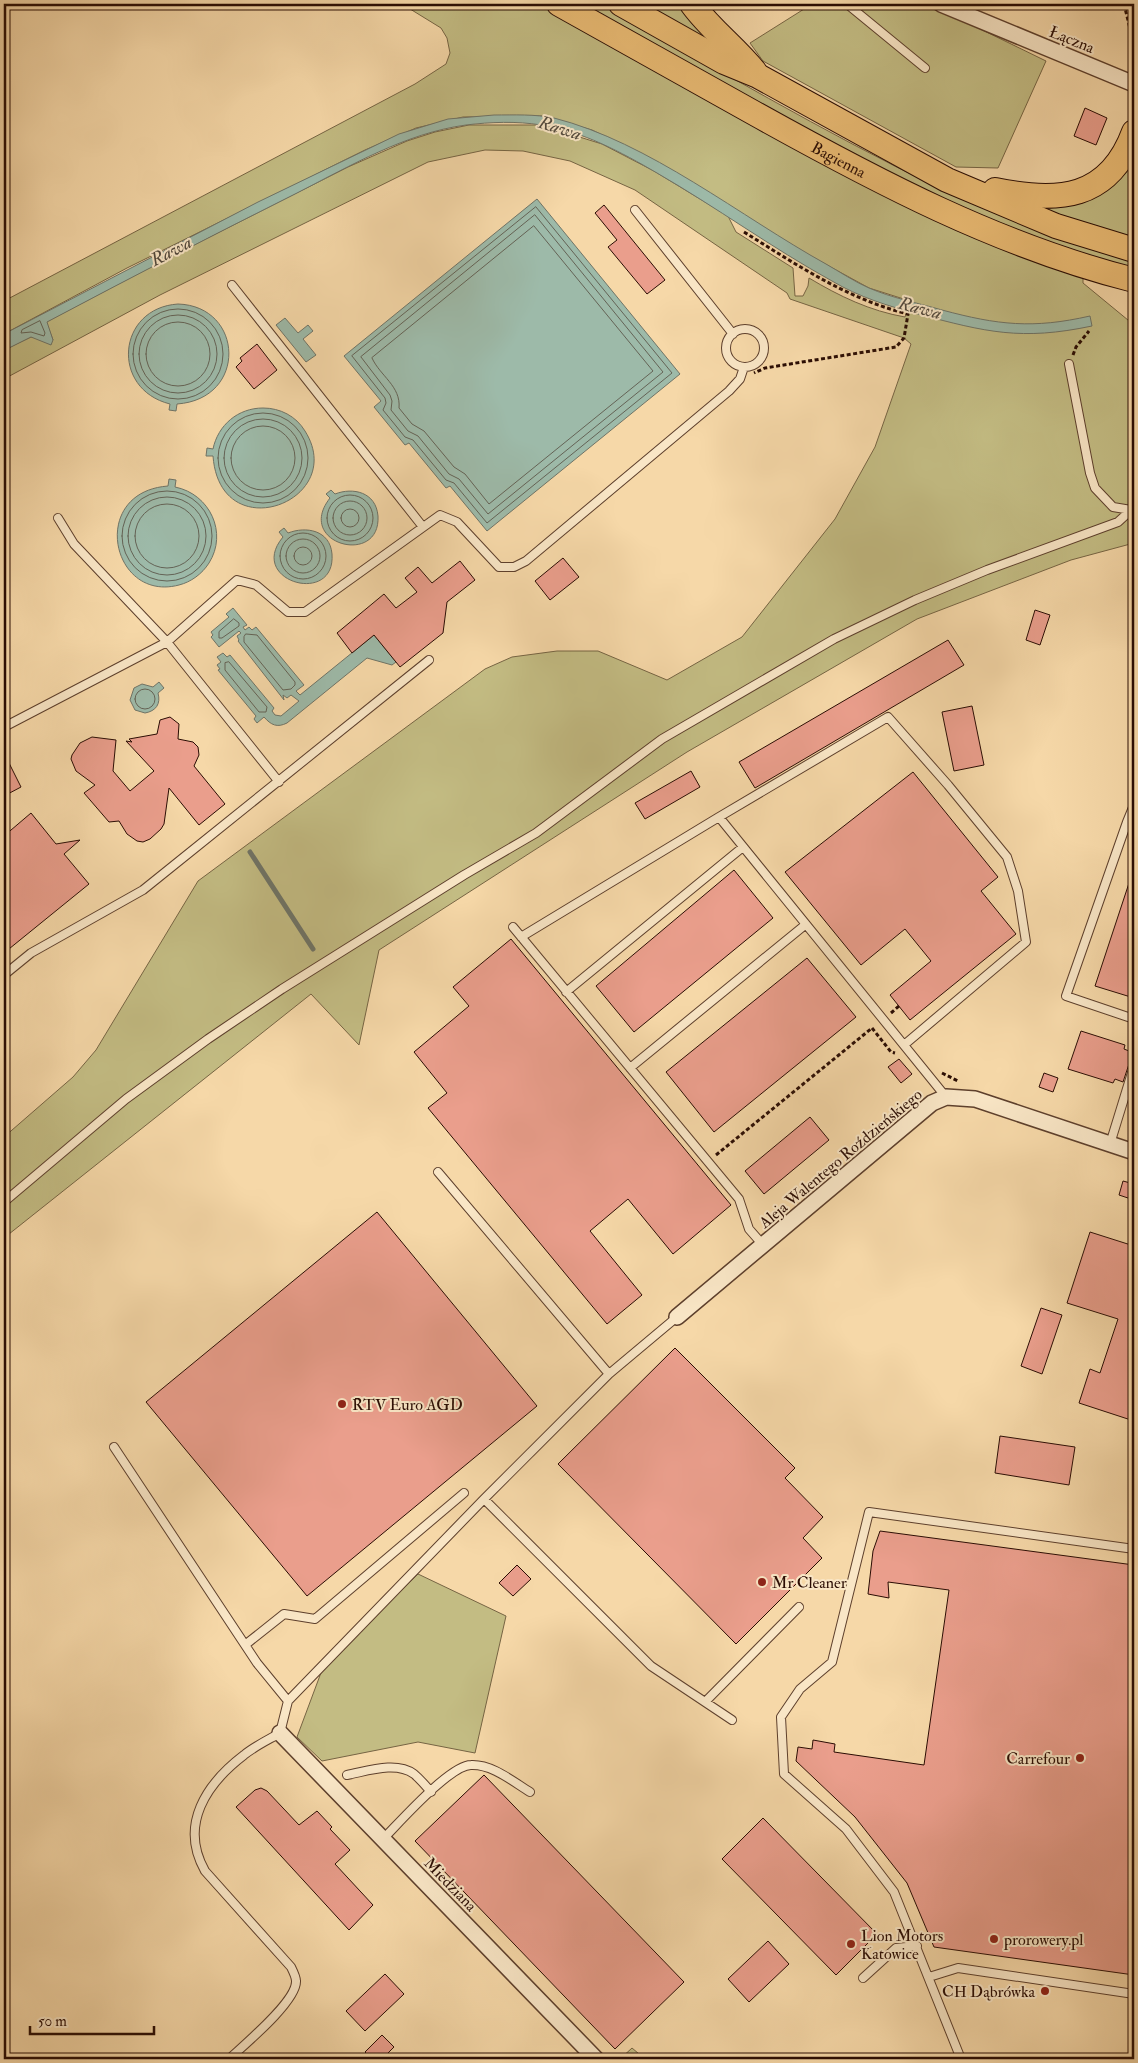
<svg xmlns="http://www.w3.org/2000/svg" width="1138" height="2063" font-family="'IM FELL Double Pica',serif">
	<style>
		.green { fill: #c3bc83; stroke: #766443 }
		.water { fill: #9dbaa9; stroke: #6f7467 }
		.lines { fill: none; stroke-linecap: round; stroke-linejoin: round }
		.shore { stroke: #646356; stroke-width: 1 }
		.stream { stroke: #6f7467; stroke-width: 5 }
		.building { fill: #ea9e8c; stroke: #2a0c03 }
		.lane-casing { stroke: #5d3f2c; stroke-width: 10 }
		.street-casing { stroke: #5d3f2c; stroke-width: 18 }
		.primary-casing { stroke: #2a0c03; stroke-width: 26 }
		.path { stroke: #2a0c03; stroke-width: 3; stroke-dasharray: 4 2.5; stroke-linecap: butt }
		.lane { stroke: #f9e6c6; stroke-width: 8 }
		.street { stroke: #f9e6c6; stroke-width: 15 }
		.primary { stroke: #ebbc74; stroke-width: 24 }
		.poi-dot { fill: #8f2418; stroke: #f9e6c6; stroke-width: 2 }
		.labels { text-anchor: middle; stroke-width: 4; stroke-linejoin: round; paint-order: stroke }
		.street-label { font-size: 16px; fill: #2a0c03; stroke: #f9e6c6 }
		.poi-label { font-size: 16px; fill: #2a0c03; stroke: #f9e6c6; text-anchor: start }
		.water-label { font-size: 18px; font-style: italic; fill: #52493d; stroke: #f9e6c6 }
	</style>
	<rect width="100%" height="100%" fill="#f6d8a8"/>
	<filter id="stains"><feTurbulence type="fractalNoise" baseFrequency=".004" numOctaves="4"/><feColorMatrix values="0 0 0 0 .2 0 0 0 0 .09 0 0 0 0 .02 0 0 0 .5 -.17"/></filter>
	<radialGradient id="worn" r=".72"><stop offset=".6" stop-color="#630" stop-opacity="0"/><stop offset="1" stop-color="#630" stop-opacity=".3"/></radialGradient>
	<path class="green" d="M 402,4 L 538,4 L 839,171 L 1083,276 L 1083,283 L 1134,325 L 1134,543 L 1071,560 L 917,619 L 687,752 L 379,950 L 359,1045 L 311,994 L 4,1238 L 4,1137 L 73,1077 L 96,1050 L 198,881 L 485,669 L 512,657 L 557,651 L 598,651 L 667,680 L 742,637 L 835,519 L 875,447 L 911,344 L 904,338 L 790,299 L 787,293 L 635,190 L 570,161 L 523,151 L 485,150 L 428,162 L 160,295 L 4,379 L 4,350 L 31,337 L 53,340 L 46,322 L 162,261 L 348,167 L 407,141 L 435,132 L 469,125 L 541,125 L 602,144 L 654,171 L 728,216 L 736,232 L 793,268 L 795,296 L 803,296 L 808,286 L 809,278 C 839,296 870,311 905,317 L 910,301 L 869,288 L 783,241 L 657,162 L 592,130 L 542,116 L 463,117 L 416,128 L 365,150 L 127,268 L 4,334 L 4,301 L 415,84 L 446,64 L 450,53 L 447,38 L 441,28 Z
		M 581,4 L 600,4 C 713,66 823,132 939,188 L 1134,261 L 1134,270 L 1007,228 L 883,171 Z
		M 639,4 L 682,4 L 716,45 Z
		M 812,4 L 929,4 L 1046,61 L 998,168 L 956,167 L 763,61 L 750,43 Z
		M 1129,166 L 1134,193 L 1134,240 L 1057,215 L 1046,209 L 1067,205 Z
		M 418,1574 L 506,1616 L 475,1753 L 418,1742 L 322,1761 L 297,1737 L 325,1662 Z
		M 632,2048 L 645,2059 L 620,2059 Z"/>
	<path class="water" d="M 494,115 C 514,115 535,114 554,118 C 649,142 741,217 826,264 C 840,272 855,282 869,288 C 892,298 918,303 942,310 C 998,325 1033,329 1090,316 L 1092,326 C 1021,341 986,332 918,314 C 888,306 859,297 832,281 C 772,248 716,207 657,173 C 621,152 582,131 541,125 C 517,121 490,122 466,125 C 406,133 350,166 297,193 C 213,235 130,278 47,322 L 53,340 L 51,345 L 31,337 L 7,349 L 4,344 L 4,334 L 258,202 L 399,134 L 448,119 Z
		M 537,199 L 680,374 L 487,531 L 450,486 L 446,488 L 409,443 L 405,445 L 374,407 L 381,401 L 344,356 Z
		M 178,304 C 244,306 248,399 177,404 L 176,411 L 169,410 L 170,404 C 110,389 117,308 178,304 Z
		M 285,318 L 298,333 L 308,325 L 313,331 L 303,339 L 316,355 L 306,362 L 276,325 Z
		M 263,408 C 280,408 296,416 305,431 C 349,501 220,550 213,456 L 206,456 L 207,448 L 213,449 C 218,425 238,408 263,408 Z
		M 169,479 L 176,480 L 175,487 C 210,494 228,533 209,563 C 202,574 191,582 179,585 C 111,603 88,492 168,486 Z
		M 331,490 L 335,494 C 353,487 376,492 378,516 C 381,567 294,544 330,498 L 326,494 Z
		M 284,528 L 288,533 C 306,526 330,530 332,554 C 336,607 246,581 283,537 L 279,532 Z
		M 233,608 L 247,625 L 243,627 L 245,630 L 249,627 L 252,630 L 256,627 L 304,685 L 296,691 L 300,695 L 374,635 L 396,662 L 392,665 L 367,658 L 287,723 C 277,728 271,725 264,717 L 257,723 L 254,719 L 256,716 L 218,670 L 220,669 L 217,665 L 221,662 L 217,657 L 223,653 L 227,657 L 230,655 L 274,708 L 272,711 L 275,715 L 281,716 L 299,701 L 291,695 L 287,698 L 283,695 L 284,700 L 238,641 L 239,640 L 237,636 L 241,633 L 239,631 L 219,647 L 211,637 L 213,635 L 211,632 L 229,617 L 226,614 Z
		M 159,682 L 164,688 L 158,693 C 161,704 156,711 145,713 L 135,710 L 130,700 L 134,688 L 142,684 L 153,687 Z"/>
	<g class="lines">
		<path class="shore" d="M 536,207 L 672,373 L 487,523 L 454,483 L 446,480 L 413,440 L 405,437 L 383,410 L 386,403 L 385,398 L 352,356 Z
			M 535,215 L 663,372 L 488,514 L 459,479 L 449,474 L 418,436 L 408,431 L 391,410 L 392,401 L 390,395 L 361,357 Z
			M 534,226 L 653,371 L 489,504 L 465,474 L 454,467 L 424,431 L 412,424 L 399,408 C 401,386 380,376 372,358 Z
			M133 354a45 45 0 1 1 90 0a45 45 0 1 1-90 0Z
			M139 354a39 39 0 1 1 78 0a39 39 0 1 1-78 0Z
			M 40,321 L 45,333 L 44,336 L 31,332 L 21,333 L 22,330 Z
			M146 354a32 32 0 1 1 64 0a32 32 0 1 1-64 0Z
			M218 458a45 45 0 1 1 90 0a45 45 0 1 1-90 0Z
			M224 458a39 39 0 1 1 78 0a39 39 0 1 1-78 0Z
			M231 458a32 32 0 1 1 64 0a32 32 0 1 1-64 0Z
			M122 536a45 45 0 1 1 90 0a45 45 0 1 1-90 0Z
			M327 518a23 23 0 1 1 46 0a23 23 0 1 1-46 0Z
			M128 536a39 39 0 1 1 78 0a39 39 0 1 1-78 0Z
			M333 518a17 17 0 1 1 34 0a17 17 0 1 1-34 0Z
			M135 536a32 32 0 1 1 64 0a32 32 0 1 1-64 0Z
			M341 518a9 9 0 1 1 18 0a9 9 0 1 1-18 0Z
			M280 556a23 23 0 1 1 46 0a23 23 0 1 1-46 0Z
			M286 556a17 17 0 1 1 34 0a17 17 0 1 1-34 0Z
			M294 556a9 9 0 1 1 18 0a9 9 0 1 1-18 0Z
			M 234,619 L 239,623 L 239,626 L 222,638 L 219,638 L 219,632 Z
			M 246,634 L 257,635 L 295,682 L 295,685 L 291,689 L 283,690 L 244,642 L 244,637 Z
			M 229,662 L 267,707 L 266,712 L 259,712 L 225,670 L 225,663 Z
			M135 699a10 10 0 1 1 20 0a10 10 0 1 1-20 0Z"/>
		<path class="stream" d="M 250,852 L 313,949"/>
	</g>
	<path class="building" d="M 1085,108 L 1107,118 L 1096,145 L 1074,136 Z
		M 604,205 L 665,280 L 647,294 L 608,247 L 617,240 L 595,213 Z
		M 257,344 L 277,370 L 254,389 L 236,367 L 242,361 L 240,358 Z
		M 563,558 L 579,577 L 550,600 L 535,581 Z
		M 460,561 L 475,580 L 447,602 L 443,633 L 400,667 L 374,635 L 352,653 L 337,633 L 384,594 L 396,608 L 417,592 L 405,578 L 418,567 L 432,583 Z
		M 1035,610 L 1050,615 L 1040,645 L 1026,640 Z
		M 948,640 L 964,665 L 755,788 L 739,762 Z
		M 972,706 L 984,765 L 954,771 L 942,712 Z
		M 170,717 L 179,724 L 178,739 L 193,742 L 198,747 L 199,755 L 194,766 L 225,804 L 199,825 L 169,788 L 164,824 L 161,829 L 150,839 L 143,842 L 137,841 L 127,834 L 119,821 L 109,822 L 84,793 L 95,785 L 76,771 L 71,759 L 72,755 L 80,743 L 92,737 L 116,740 L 113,771 L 130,791 L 154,771 L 126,741 L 132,742 L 129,739 L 157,734 L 160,720 Z
		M 4,753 L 21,787 L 4,796 Z
		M 691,771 L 700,787 L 645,819 L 635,803 Z
		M 913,772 L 998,877 L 981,891 L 1016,934 L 910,1020 L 890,995 L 931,961 L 905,929 L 861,965 L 785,872 Z
		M 31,813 L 56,844 L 80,840 L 64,854 L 89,884 L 4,953 L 4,836 Z
		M 734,870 L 773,918 L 634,1032 L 596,986 Z
		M 1132,874 L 1134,874 L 1134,998 L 1095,986 Z
		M 511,939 L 731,1205 L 673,1254 L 628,1199 L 590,1231 L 642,1295 L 607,1324 L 428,1108 L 447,1093 L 414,1052 L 469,1006 L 453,987 Z
		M 807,958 L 856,1017 L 714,1132 L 666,1072 Z
		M 1081,1031 L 1125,1045 L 1124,1049 L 1134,1053 L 1134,1061 L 1129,1064 L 1123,1082 L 1115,1079 L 1113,1083 L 1068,1069 Z
		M 899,1059 L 912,1074 L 901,1083 L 888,1067 Z
		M 1044,1073 L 1058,1078 L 1053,1092 L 1039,1087 Z
		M 810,1117 L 829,1140 L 764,1194 L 745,1171 Z
		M 1123,1181 L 1134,1184 L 1134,1200 L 1119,1195 Z
		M 377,1212 L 537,1406 L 307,1596 L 146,1402 Z
		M 1090,1232 L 1134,1246 L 1134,1421 L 1079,1403 L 1090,1369 L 1100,1373 L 1118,1319 L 1067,1303 Z
		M 1041,1308 L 1062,1315 L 1042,1374 L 1021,1366 Z
		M 675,1348 L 795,1468 L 785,1478 L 823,1517 L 803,1538 L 822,1558 L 736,1644 L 558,1464 Z
		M 1000,1436 L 1075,1447 L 1069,1485 L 995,1473 Z
		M 880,1531 L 1134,1565 L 1134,1975 L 934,1947 L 907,1883 L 855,1817 L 796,1761 L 798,1747 L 812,1749 L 813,1740 L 835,1744 L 834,1752 L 924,1765 L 949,1590 L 888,1582 L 889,1598 L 868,1594 L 873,1551 Z
		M 517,1565 L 531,1579 L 513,1596 L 499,1583 Z
		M 484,1775 L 684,1982 L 615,2049 L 415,1841 Z
		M 261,1788 L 267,1791 L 299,1825 L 317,1811 L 332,1827 L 330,1829 L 350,1850 L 335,1864 L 373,1905 L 349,1930 L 236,1807 L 255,1790 Z
		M 763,1818 L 877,1934 L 836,1975 L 722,1859 Z
		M 768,1941 L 789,1964 L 749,2002 L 728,1979 Z
		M 385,1974 L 404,1994 L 365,2031 L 346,2011 Z
		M 382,2035 L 394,2047 L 382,2059 L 372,2059 L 365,2052 Z"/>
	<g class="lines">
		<g class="lane-casing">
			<path id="lane" d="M 847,4 L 925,68
				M 635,210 L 733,334
				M 232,285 L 423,527
				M726 348a19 19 0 1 1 38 0a19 19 0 1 1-38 0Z
				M 58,518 L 74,544 L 167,642 L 279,782
				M 4,727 L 167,642 L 237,580 L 256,585 L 288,612 L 305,612 L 440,515 L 457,522 L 499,567 L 514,567 L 526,561 L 729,391 L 740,379 L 744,367
				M 1127,822 L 1134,805
				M 1134,824 L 1127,822 L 1066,996 L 1134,1019
				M 513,927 L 739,1199 L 749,1229 L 763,1245
				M 521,937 L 719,817
				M 4,975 L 31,953 L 143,890 L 429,660
				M 566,992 L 743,847
				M 904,1045 L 1026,942 L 1018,891 L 1007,857 L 948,785 L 888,717 L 719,817 L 946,1097
				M 630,1068 L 805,925
				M 1110,1144 L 1134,1066
				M 438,1172 L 609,1374
				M 4,1202 L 126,1099 L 208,1039 L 282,989 L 464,875 L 536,833 L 662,739 L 834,639 L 915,600 L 987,570 L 1118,522 L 1131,510 L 1113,507 L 1095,488 L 1090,473 L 1069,364
				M 114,1447 L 257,1663 L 288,1701
				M 484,1499 L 651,1666 L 732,1720
				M 245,1645 L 284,1614 L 315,1619 L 464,1493
				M 705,1702 L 799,1607
				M 347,1775 C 368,1771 396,1761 414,1774 C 420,1779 426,1786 431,1792
				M 383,1839 C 399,1823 450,1765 471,1765 C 492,1764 512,1781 530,1792
				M 929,1977 L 958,1968 L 1134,1994
				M 863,1978 L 896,1948 L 917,1946
				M 229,2059 C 244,2045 297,2001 296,1981 C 296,1977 293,1971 291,1967 L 205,1871 C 179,1825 206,1784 244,1755 C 255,1746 268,1740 280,1733 L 288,1701 L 484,1499 L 609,1374 L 677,1317
				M 961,2059 L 894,1892 L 846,1829 L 784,1774 L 781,1717 L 800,1689 L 832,1662 L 869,1512 L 1134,1549"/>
		</g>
		<g class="street-casing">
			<path id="street" d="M 941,4 L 1134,84
				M 677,1317 L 932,1103 L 946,1097 L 975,1099 L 1134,1152
				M 280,1733 L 596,2059"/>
		</g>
		<g class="primary-casing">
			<g id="primary">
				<path id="s1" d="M 559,4 C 624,40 689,77 754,113 C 876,181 999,246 1134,280"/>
				<path d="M 621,4 L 724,62 L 758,76 L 947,180 L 1056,226 L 1134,250"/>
				<path d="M 692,4 C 710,29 736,48 755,72"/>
				<path d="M 995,190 C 1058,203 1109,200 1134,132"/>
			</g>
		</g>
		<path class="path" d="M 1124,4 L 1134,45 L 1132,67
			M 744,232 C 797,265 847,299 908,314 L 904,338 L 896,347 L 765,368 L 754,373
			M 1073,355 L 1076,347 L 1089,331
			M 891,1013 L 899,1006
			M 872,1028 L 891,1052 L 895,1053
			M 942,1073 L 958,1081
			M 716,1155 L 872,1028"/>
		<use href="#lane" class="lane"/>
		<use href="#street" class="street"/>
		<use href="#primary" class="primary"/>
	</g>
	<g class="poi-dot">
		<circle cx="342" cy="1404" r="5"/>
		<circle cx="762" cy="1582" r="5"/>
		<circle cx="1080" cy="1758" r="5"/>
		<circle cx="994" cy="1939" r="5"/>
		<circle cx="851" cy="1944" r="5"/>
		<circle cx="1045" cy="1991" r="5"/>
	</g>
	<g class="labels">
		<g class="street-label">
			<text transform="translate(1072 39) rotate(22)" y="6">Łączna</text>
			<text dy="6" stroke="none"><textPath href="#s1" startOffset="320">Bagienna</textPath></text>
			<text transform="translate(840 1158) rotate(-40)" y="6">Aleja Walentego Roździeńskiego</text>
			<text transform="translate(451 1884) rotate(46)" y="6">Miedziana</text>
		</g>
		<g class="poi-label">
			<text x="352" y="1410">RTV Euro AGD</text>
			<text x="772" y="1588">Mr Cleaner</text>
			<text x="1070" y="1764" text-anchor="end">Carrefour</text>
			<text x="861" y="1941">Lion Motors<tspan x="861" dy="18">Katowice</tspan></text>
			<text x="1004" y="1945">prorowery.pl</text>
			<text x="1035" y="1997" text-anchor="end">CH Dąbrówka</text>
		</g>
		<g class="water-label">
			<text transform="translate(560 128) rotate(17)" y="6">Rawa</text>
			<text transform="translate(171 251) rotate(-28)" y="6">Rawa</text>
			<text transform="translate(920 308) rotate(15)" y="6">Rawa</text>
		</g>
	</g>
	<rect width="1138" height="2063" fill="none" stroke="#f6d8a8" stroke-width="20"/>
	<rect x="5" y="5" width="1128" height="2053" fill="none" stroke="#2a0c03" stroke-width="2.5"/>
	<rect x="10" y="10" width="1118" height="2043" fill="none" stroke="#2a0c03"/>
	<path d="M30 2026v8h124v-8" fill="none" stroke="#2a0c03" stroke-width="2.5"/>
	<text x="38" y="2026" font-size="15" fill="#2a0c03" stroke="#f9e6c6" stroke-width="4" paint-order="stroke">50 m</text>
	<rect width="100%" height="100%" filter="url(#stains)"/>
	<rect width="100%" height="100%" fill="url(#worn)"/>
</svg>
